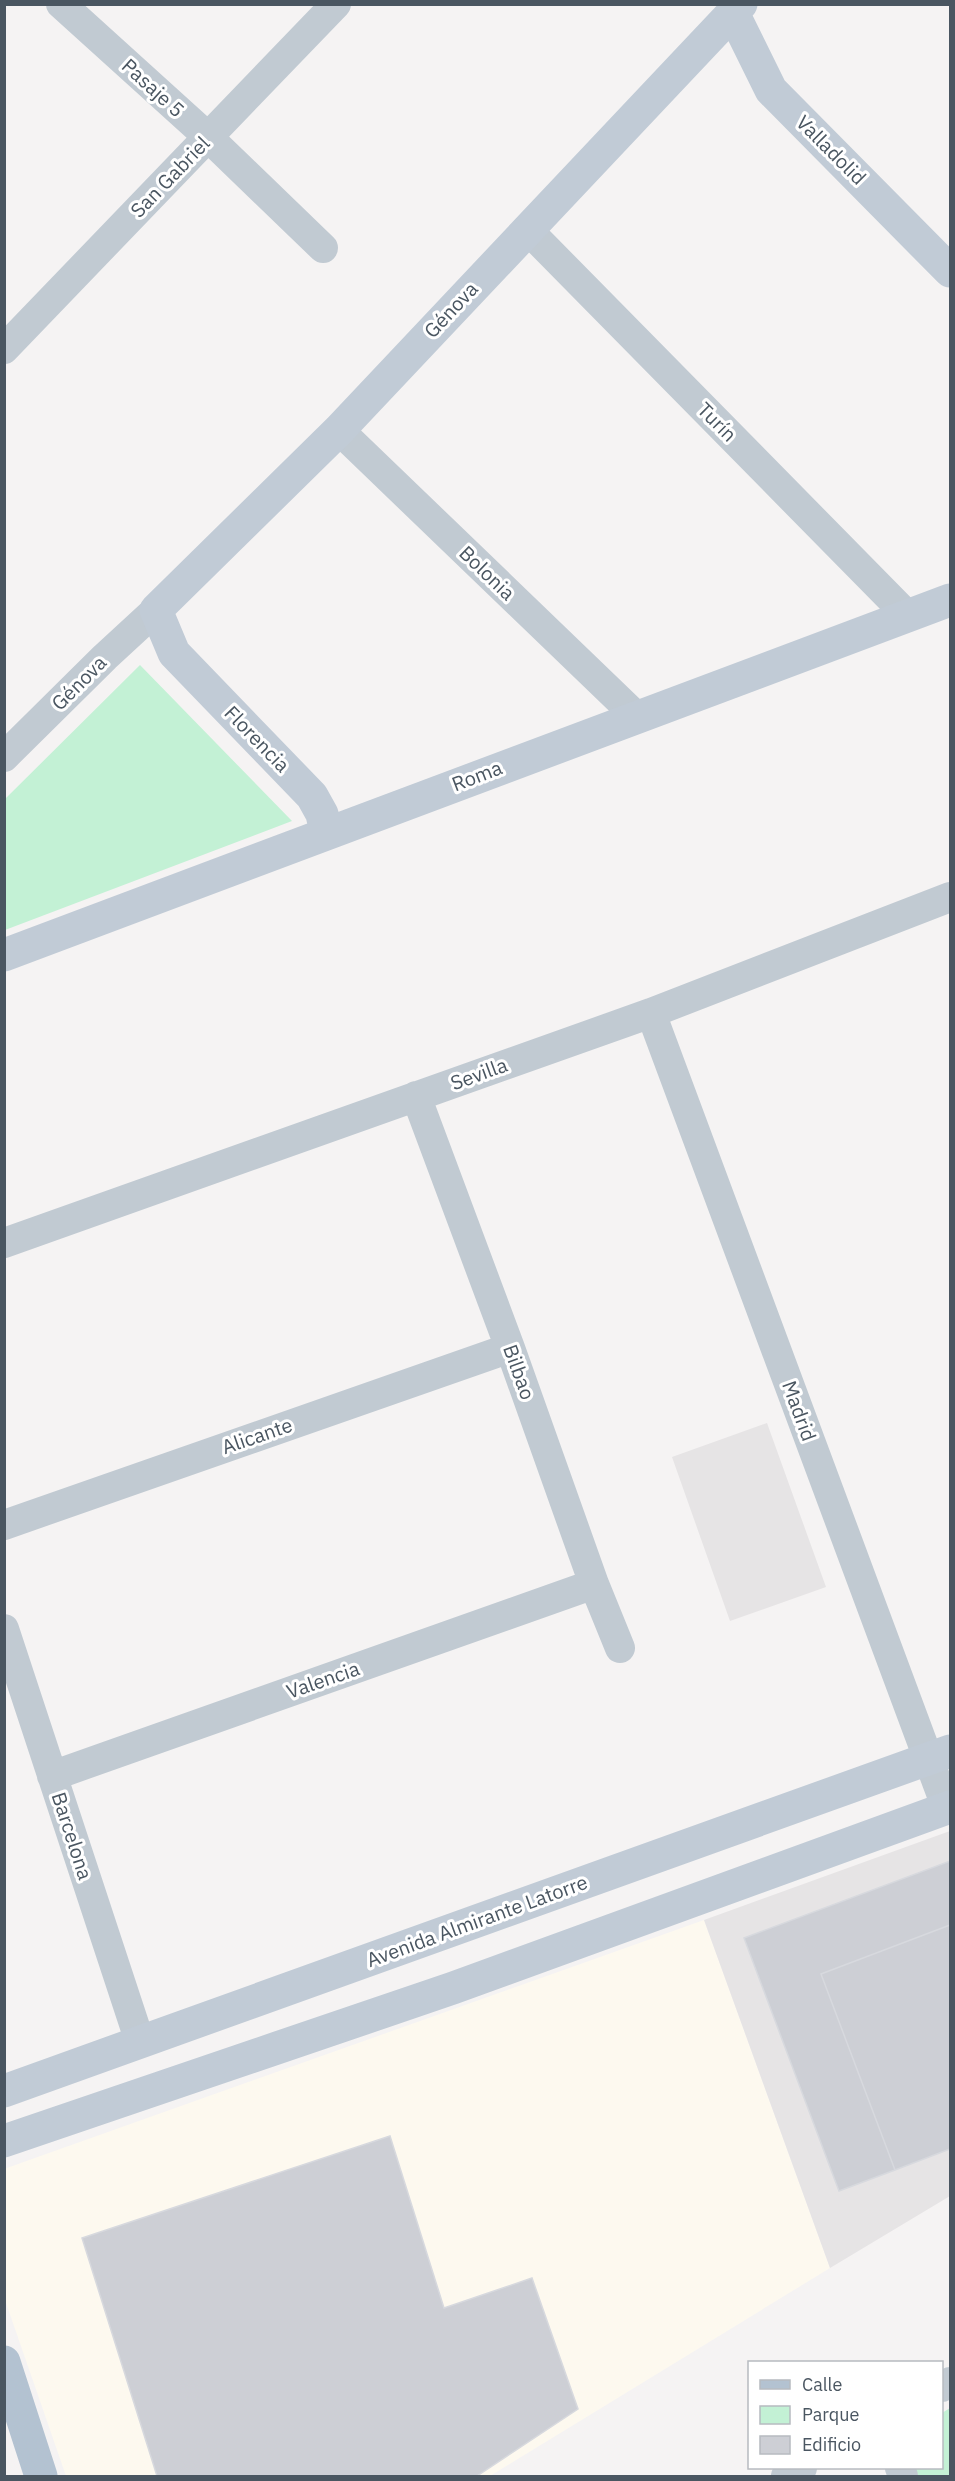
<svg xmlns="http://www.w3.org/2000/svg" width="955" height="2481" font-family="'IBM Plex Sans',sans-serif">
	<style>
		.commercial { fill: #fdf9ef }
		.education { fill: #e6e4e5 }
		.green { fill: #c3f1d5 }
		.building { fill: #cdcfd5; stroke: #d7d9de; stroke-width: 1.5 }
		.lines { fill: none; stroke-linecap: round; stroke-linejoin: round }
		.street { stroke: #c1cad2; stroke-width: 30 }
		.secondary { stroke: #c1cbd6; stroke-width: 33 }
		.primary { stroke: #b3c2d1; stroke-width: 33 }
		.labels { text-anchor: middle; stroke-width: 6; stroke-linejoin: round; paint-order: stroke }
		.street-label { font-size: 20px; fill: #4a5661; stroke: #fff }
	</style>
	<rect width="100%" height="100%" fill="#f5f3f3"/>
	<path class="commercial" d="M 704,1920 L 830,2268 L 490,2476 L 66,2476 L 5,2300 L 4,2169 Z"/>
	<path class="education" d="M 767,1423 L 826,1587 L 730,1621 L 672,1457 Z
		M 950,1831 L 950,2196 L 830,2268 L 704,1920 Z"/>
	<path class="green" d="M 140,665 L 292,821 L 5,930 L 5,799 Z
		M 950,2408 L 950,2476 L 918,2476 L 915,2468 L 942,2468 L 942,2413 Z"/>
	<path class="building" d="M 950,1861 L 950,1925 L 821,1974 L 895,2170 L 839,2191 L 744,1938 Z
		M 950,1925 L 950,2149 L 895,2170 L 821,1974 Z
		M 390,2136 L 444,2308 L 532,2278 L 578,2409 L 477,2476 L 157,2476 L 82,2238 Z"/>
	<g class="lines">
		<path class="street" d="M 61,4 L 208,137 L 323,248
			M 527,229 L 907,615
			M 4,349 L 336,4
			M 339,430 L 636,716
			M 4,757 L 105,657 L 156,610
			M 651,1013 L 947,1809
			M 416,1096 L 510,1348 L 594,1584 L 620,1648
			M 4,1243 L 651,1013 L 950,897
			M 4,1525 L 510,1348
			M 4,1629 L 140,2042
			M 52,1776 L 594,1584
			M 942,2387 L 950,2382
			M 900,2468 L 903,2476
			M 786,2476 L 802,2468"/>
		<path class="secondary" d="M 733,13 L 771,90 L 950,271
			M 326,833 L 322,814 L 312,796 L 174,653 L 156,610 L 339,430 L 741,4
			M 4,955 L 950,600
			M 4,2091 L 950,1751
			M 4,2141 L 453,1988 L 950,1807"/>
		<path class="primary" d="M 4,2362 L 41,2476"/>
	</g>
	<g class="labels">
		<g class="street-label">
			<text transform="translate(153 88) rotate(42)" y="7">Pasaje 5</text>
			<text transform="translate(831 150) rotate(45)" y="7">Valladolid</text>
			<text transform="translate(170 177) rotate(-46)" y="7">San Gabriel</text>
			<text transform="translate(451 310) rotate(-47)" y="7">Génova</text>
			<text transform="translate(717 422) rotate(45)" y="7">Turín</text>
			<text transform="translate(487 573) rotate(44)" y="7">Bolonia</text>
			<text transform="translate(79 683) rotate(-45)" y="7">Génova</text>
			<text transform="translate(257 739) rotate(46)" y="7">Florencia</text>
			<text transform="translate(477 776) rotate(-21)" y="7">Roma</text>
			<text transform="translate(479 1074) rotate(-20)" y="7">Sevilla</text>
			<text transform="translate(519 1372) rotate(70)" y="7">Bilbao</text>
			<text transform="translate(799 1411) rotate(70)" y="7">Madrid</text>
			<text transform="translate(257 1436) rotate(-19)" y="7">Alicante</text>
			<text transform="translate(323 1680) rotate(-19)" y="7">Valencia</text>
			<text transform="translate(72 1836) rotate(72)" y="7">Barcelona</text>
			<text transform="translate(477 1921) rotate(-20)" y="7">Avenida Almirante Latorre</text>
		</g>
	</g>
	<rect width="955" height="2481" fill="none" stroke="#4a5661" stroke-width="12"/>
	<rect x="748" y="2361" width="195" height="108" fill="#ffffff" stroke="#b7bbc0" stroke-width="1.5"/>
	<rect x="760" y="2380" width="30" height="9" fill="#b3c2d1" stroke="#b7bbc0" stroke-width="1.5"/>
	<text x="802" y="2391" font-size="18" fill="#4a5661">Calle</text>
	<rect x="760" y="2406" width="30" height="18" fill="#c3f1d5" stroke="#b7bbc0" stroke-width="1.5"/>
	<text x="802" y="2421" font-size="18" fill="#4a5661">Parque</text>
	<rect x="760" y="2436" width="30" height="18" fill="#cdcfd5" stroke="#b7bbc0" stroke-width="1.5"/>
	<text x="802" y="2451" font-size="18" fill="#4a5661">Edificio</text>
</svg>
